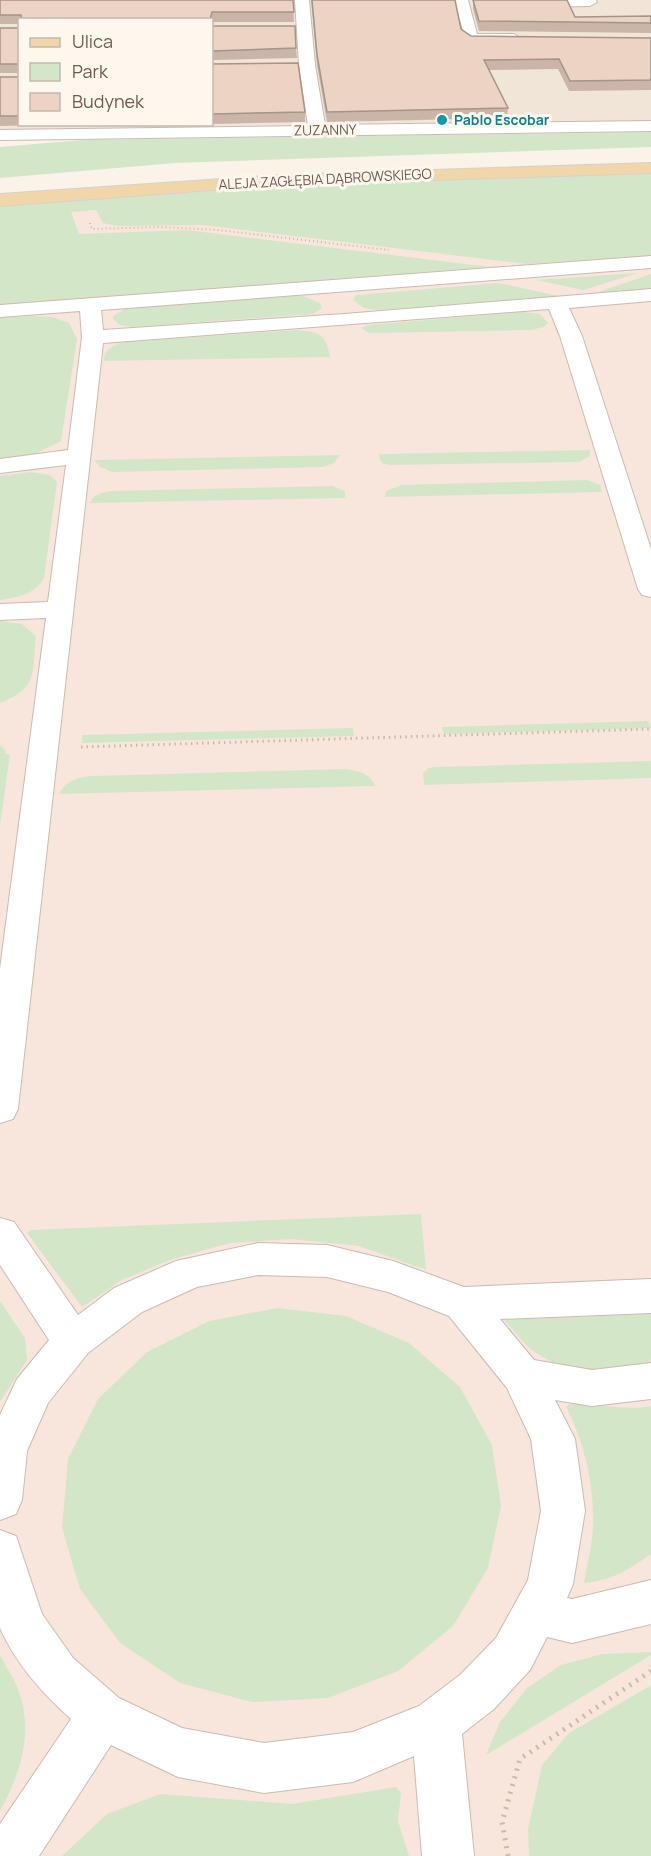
<svg xmlns="http://www.w3.org/2000/svg" width="651" height="1856" font-family="Manrope,sans-serif">
	<style>
		.residential { fill: #f0e5d7; fill-rule: evenodd }
		.commercial { fill: #f8e6dd }
		.green { fill: #d4e6c8 }
		.lines { fill: none; stroke-linecap: round; stroke-linejoin: round }
		.minor-casing { stroke: #cabbaf; stroke-width: 2 }
		.major-casing { stroke: #d7d1ce; stroke-width: 2 }
		.path-far2 { stroke: #d0b7a6; stroke-width: 2; stroke-dasharray: 1 3; stroke-linecap: butt }
		.path-far1 { stroke: #d0b7a6; stroke-width: 3; stroke-dasharray: 1.5 4; stroke-linecap: butt }
		.path { stroke: #d0b7a6; stroke-width: 5; stroke-dasharray: 2 6; stroke-linecap: butt }
		.minor { fill: #fff; fill-rule: evenodd }
		.major { fill: #f0d6a9; fill-rule: evenodd }
		.wall { fill: #cbb5a8 }
		.building { fill: #ecd3c3; stroke: #a59488; stroke-width: 1.5 }
		.culture-dot { fill: #0f9aa8; stroke: #fdf7ee; stroke-width: 2 }
		.labels { text-anchor: middle; stroke-width: 6; stroke-linejoin: round; paint-order: stroke }
		.far-culture-label { font-size: 14px; font-weight: bold; fill: #0d838f; stroke: #fdf7ee; text-anchor: start }
		.far-street-label { font-size: 14px; fill: #715b4f; stroke: #fdf7ee }
	</style>
	<rect width="100%" height="100%" fill="#faf3e8"/>
	<path class="residential" d="M 0,0 L 651,0 L 651,121 L 0,131 ZM 20,20 L 212,20 L 212,124 L 20,124 Z"/>
	<path class="commercial" d="M 651,173 L 651,1685 L 569,1733 L 528,1829 L 529,1856 L 0,1856 L 0,205 Z"/>
	<path class="green" d="M 651,132 L 651,147 L 175,163 L 0,178 L 0,147 L 82,140 Z
		M 651,173 L 651,256 L 527,264 L 203,225 L 117,226 L 103,223 L 96,210 L 71,212 L 79,234 L 187,230 L 490,267 L 0,305 L 0,205 L 344,182 Z
		M 638,273 L 583,290 L 536,280 Z
		M 651,274 L 651,289 L 595,293 Z
		M 499,283 L 559,296 L 378,310 L 364,308 L 353,300 L 356,295 Z
		M 281,296 L 303,296 L 320,303 L 322,308 L 313,314 L 133,327 L 120,325 L 113,319 L 113,316 L 127,308 Z
		M 523,312 L 540,314 L 548,323 L 544,327 L 531,330 L 369,333 L 361,328 L 367,325 Z
		M 30,316 L 52,317 L 69,323 L 77,339 L 61,441 L 33,455 L 0,459 L 0,318 Z
		M 297,330 C 320,332 326,334 330,357 L 104,361 C 105,348 112,346 124,342 Z
		M 590,450 L 590,456 L 579,462 L 391,465 C 383,464 380,464 379,454 Z
		M 340,455 L 334,463 L 323,467 L 112,472 L 100,467 L 94,460 Z
		M 30,472 L 50,475 L 57,482 L 44,578 C 34,595 18,597 0,600 L 0,476 Z
		M 587,480 L 600,485 L 602,492 L 385,497 L 386,491 L 402,485 Z
		M 333,486 L 345,491 L 345,498 L 90,503 C 93,494 101,493 110,491 Z
		M 0,621 L 22,624 L 36,636 C 32,672 39,688 0,703 Z
		M 648,721 L 651,728 L 444,734 L 442,727 Z
		M 353,728 L 354,736 L 82,743 L 82,735 Z
		M 0,745 L 5,750 L 6,754 L 10,754 L 0,826 Z
		M 651,761 L 651,778 L 424,785 L 423,773 L 428,768 L 435,767 Z
		M 347,769 C 360,772 370,773 375,786 L 59,794 C 67,780 76,778 91,776 Z
		M 421,1214 L 426,1270 L 359,1246 L 291,1239 L 230,1243 L 173,1259 L 122,1280 L 82,1307 L 27,1233 L 30,1230 Z
		M 0,1301 L 25,1338 L 27,1360 L 0,1402 Z
		M 277,1308 L 346,1316 L 409,1343 L 460,1387 L 492,1445 L 501,1506 L 488,1568 L 453,1626 L 398,1671 L 328,1698 L 252,1702 L 180,1683 L 120,1643 L 80,1589 L 62,1528 L 68,1459 L 98,1399 L 147,1352 L 209,1321 Z
		M 651,1314 L 651,1359 L 646,1369 C 607,1372 567,1375 533,1351 C 523,1343 513,1330 504,1320 Z
		M 570,1404 L 636,1408 L 651,1406 L 651,1554 C 630,1569 611,1581 584,1583 C 587,1564 593,1543 593,1523 C 594,1484 584,1442 566,1407 Z
		M 651,1652 L 651,1655 L 486,1755 L 500,1722 L 527,1688 L 561,1665 L 602,1654 Z
		M 0,1655 C 6,1666 13,1677 18,1689 C 34,1731 21,1773 0,1811 Z
		M 651,1685 L 651,1856 L 529,1856 L 528,1829 L 542,1765 L 569,1733 Z
		M 396,1787 L 401,1793 L 398,1821 L 409,1856 L 62,1856 L 107,1814 L 160,1794 L 292,1804 Z"/>
	<g class="lines">
		<g class="minor-casing">
			<path id="minor" d="M 295,0 L 309,0 L 315,65 L 325,125 L 651,121 L 651,131 L 0,140 L 0,130 L 308,126 L 299,65 Z
				M 454,0 L 468,0 L 477,34 L 514,34 L 522,39 L 514,44 L 466,41 Z
				M 518,0 L 596,0 L 597,2 L 590,6 L 523,7 L 518,6 L 516,3 Z
				M 651,256 L 651,268 L 101,310 L 103,330 L 344,314 L 651,289 L 651,301 L 569,308 L 582,336 L 651,549 L 651,597 L 642,595 L 638,589 L 560,336 L 549,309 L 103,343 L 18,1109 L 13,1119 L 0,1123 L 0,969 L 46,618 L 0,620 L 0,604 L 48,602 L 66,465 L 0,473 L 0,459 L 68,450 L 82,337 L 80,311 L 0,317 L 0,305 Z
				M 0,1218 L 14,1222 L 78,1315 L 114,1288 L 176,1261 L 258,1243 L 327,1245 L 393,1261 L 464,1287 L 651,1279 L 651,1313 L 500,1319 L 534,1360 L 592,1370 L 651,1363 L 651,1399 L 592,1406 L 555,1400 L 575,1439 L 585,1511 L 573,1584 L 567,1598 L 572,1599 L 651,1580 L 651,1624 L 572,1643 L 547,1637 L 530,1670 L 494,1709 L 462,1734 L 474,1856 L 422,1856 L 414,1756 L 353,1782 L 264,1793 L 178,1777 L 111,1745 L 39,1856 L 0,1856 L 0,1824 L 71,1719 C 42,1693 16,1664 0,1628 L 0,1530 L 16,1536 L 42,1614 L 73,1658 L 119,1698 L 182,1728 L 264,1743 L 353,1732 L 419,1706 L 460,1675 L 496,1638 L 528,1580 L 541,1511 L 531,1439 L 507,1388 L 449,1316 L 388,1292 L 327,1277 L 258,1275 L 197,1287 L 142,1312 L 88,1353 L 48,1403 L 27,1451 L 22,1500 L 16,1514 L 0,1520 L 0,1415 L 17,1379 L 49,1340 L 0,1265 Z"/>
		</g>
		<g class="major-casing">
			<path id="major" d="M 651,163 L 651,173 L 280,185 L 0,206 L 0,194 L 280,175 Z"/>
		</g>
		<path class="path-far2" d="M 90,223 L 92,229 L 159,227 L 218,230 L 389,250"/>
		<path class="path-far1" d="M 81,747 L 651,729"/>
		<path class="path" d="M 508,1856 L 502,1822 L 520,1759 L 651,1671"/>
		<use href="#minor" class="minor"/>
		<use href="#major" class="major"/>
	</g>
	<path class="wall" d="M 0,0 L 293,0 L 294,22 L 212,22 L 212,20 L 20,20 L 20,24 L 0,24 Z
		M 311,0 L 455,0 L 461,29 L 471,36 L 651,38 L 651,90 L 569,91 L 558,69 L 489,70 L 508,108 L 507,118 L 327,122 L 317,65 Z
		M 473,0 L 575,17 L 651,16 L 651,33 L 479,31 L 473,9 Z
		M 212,26 L 296,48 L 297,58 L 212,60 L 212,62 Z
		M 0,28 L 20,28 L 20,73 L 0,73 Z
		M 212,64 L 305,112 L 305,122 L 212,124 Z
		M 0,77 L 20,77 L 20,124 L 41,124 L 41,125 L 0,126 Z
		M 124,124 L 200,124 L 124,126 Z"/>
	<path class="building" d="M 0,0 L 293,0 L 294,12 L 212,12 L 210,20 L 21,20 L 21,15 L 0,15 Z
		M 312,0 L 455,0 L 461,29 L 471,36 L 651,38 L 651,80 L 570,81 L 559,59 L 484,60 L 508,108 L 327,112 L 317,55 Z
		M 473,0 L 567,0 L 575,17 L 651,16 L 651,23 L 479,21 Z
		M 212,26 L 295,26 L 296,48 L 212,51 Z
		M 0,28 L 20,28 L 20,64 L 0,64 Z
		M 298,63 L 305,112 L 212,114 L 212,64 Z
		M 0,77 L 20,77 L 20,116 L 0,116 Z"/>
	<circle class="culture-dot" cx="442" cy="120" r="6"/>
	<g class="labels">
		<g class="far-culture-label">
			<text x="454" y="125">Pablo Escobar</text>
		</g>
		<g class="far-street-label">
			<text transform="translate(325 130) rotate(-1)" y="5">ZUZANNY</text>
			<text transform="translate(325 179) rotate(-3)" y="5">ALEJA ZAGŁĘBIA DĄBROWSKIEGO</text>
		</g>
	</g>
	<rect x="18" y="18" width="195" height="108" fill="#fdf7ee" stroke="#c5b9ae" stroke-width="1.5"/>
	<rect x="30" y="38" width="30" height="9" fill="#f0d6a9" stroke="#c5b9ae" stroke-width="1.5"/>
	<text x="72" y="48" font-size="18" fill="#715b4f">Ulica</text>
	<rect x="30" y="63" width="30" height="18" fill="#d4e6c8" stroke="#c5b9ae" stroke-width="1.5"/>
	<text x="72" y="78" font-size="18" fill="#715b4f">Park</text>
	<rect x="30" y="93" width="30" height="18" fill="#ecd3c3" stroke="#c5b9ae" stroke-width="1.5"/>
	<text x="72" y="108" font-size="18" fill="#715b4f">Budynek</text>
</svg>
